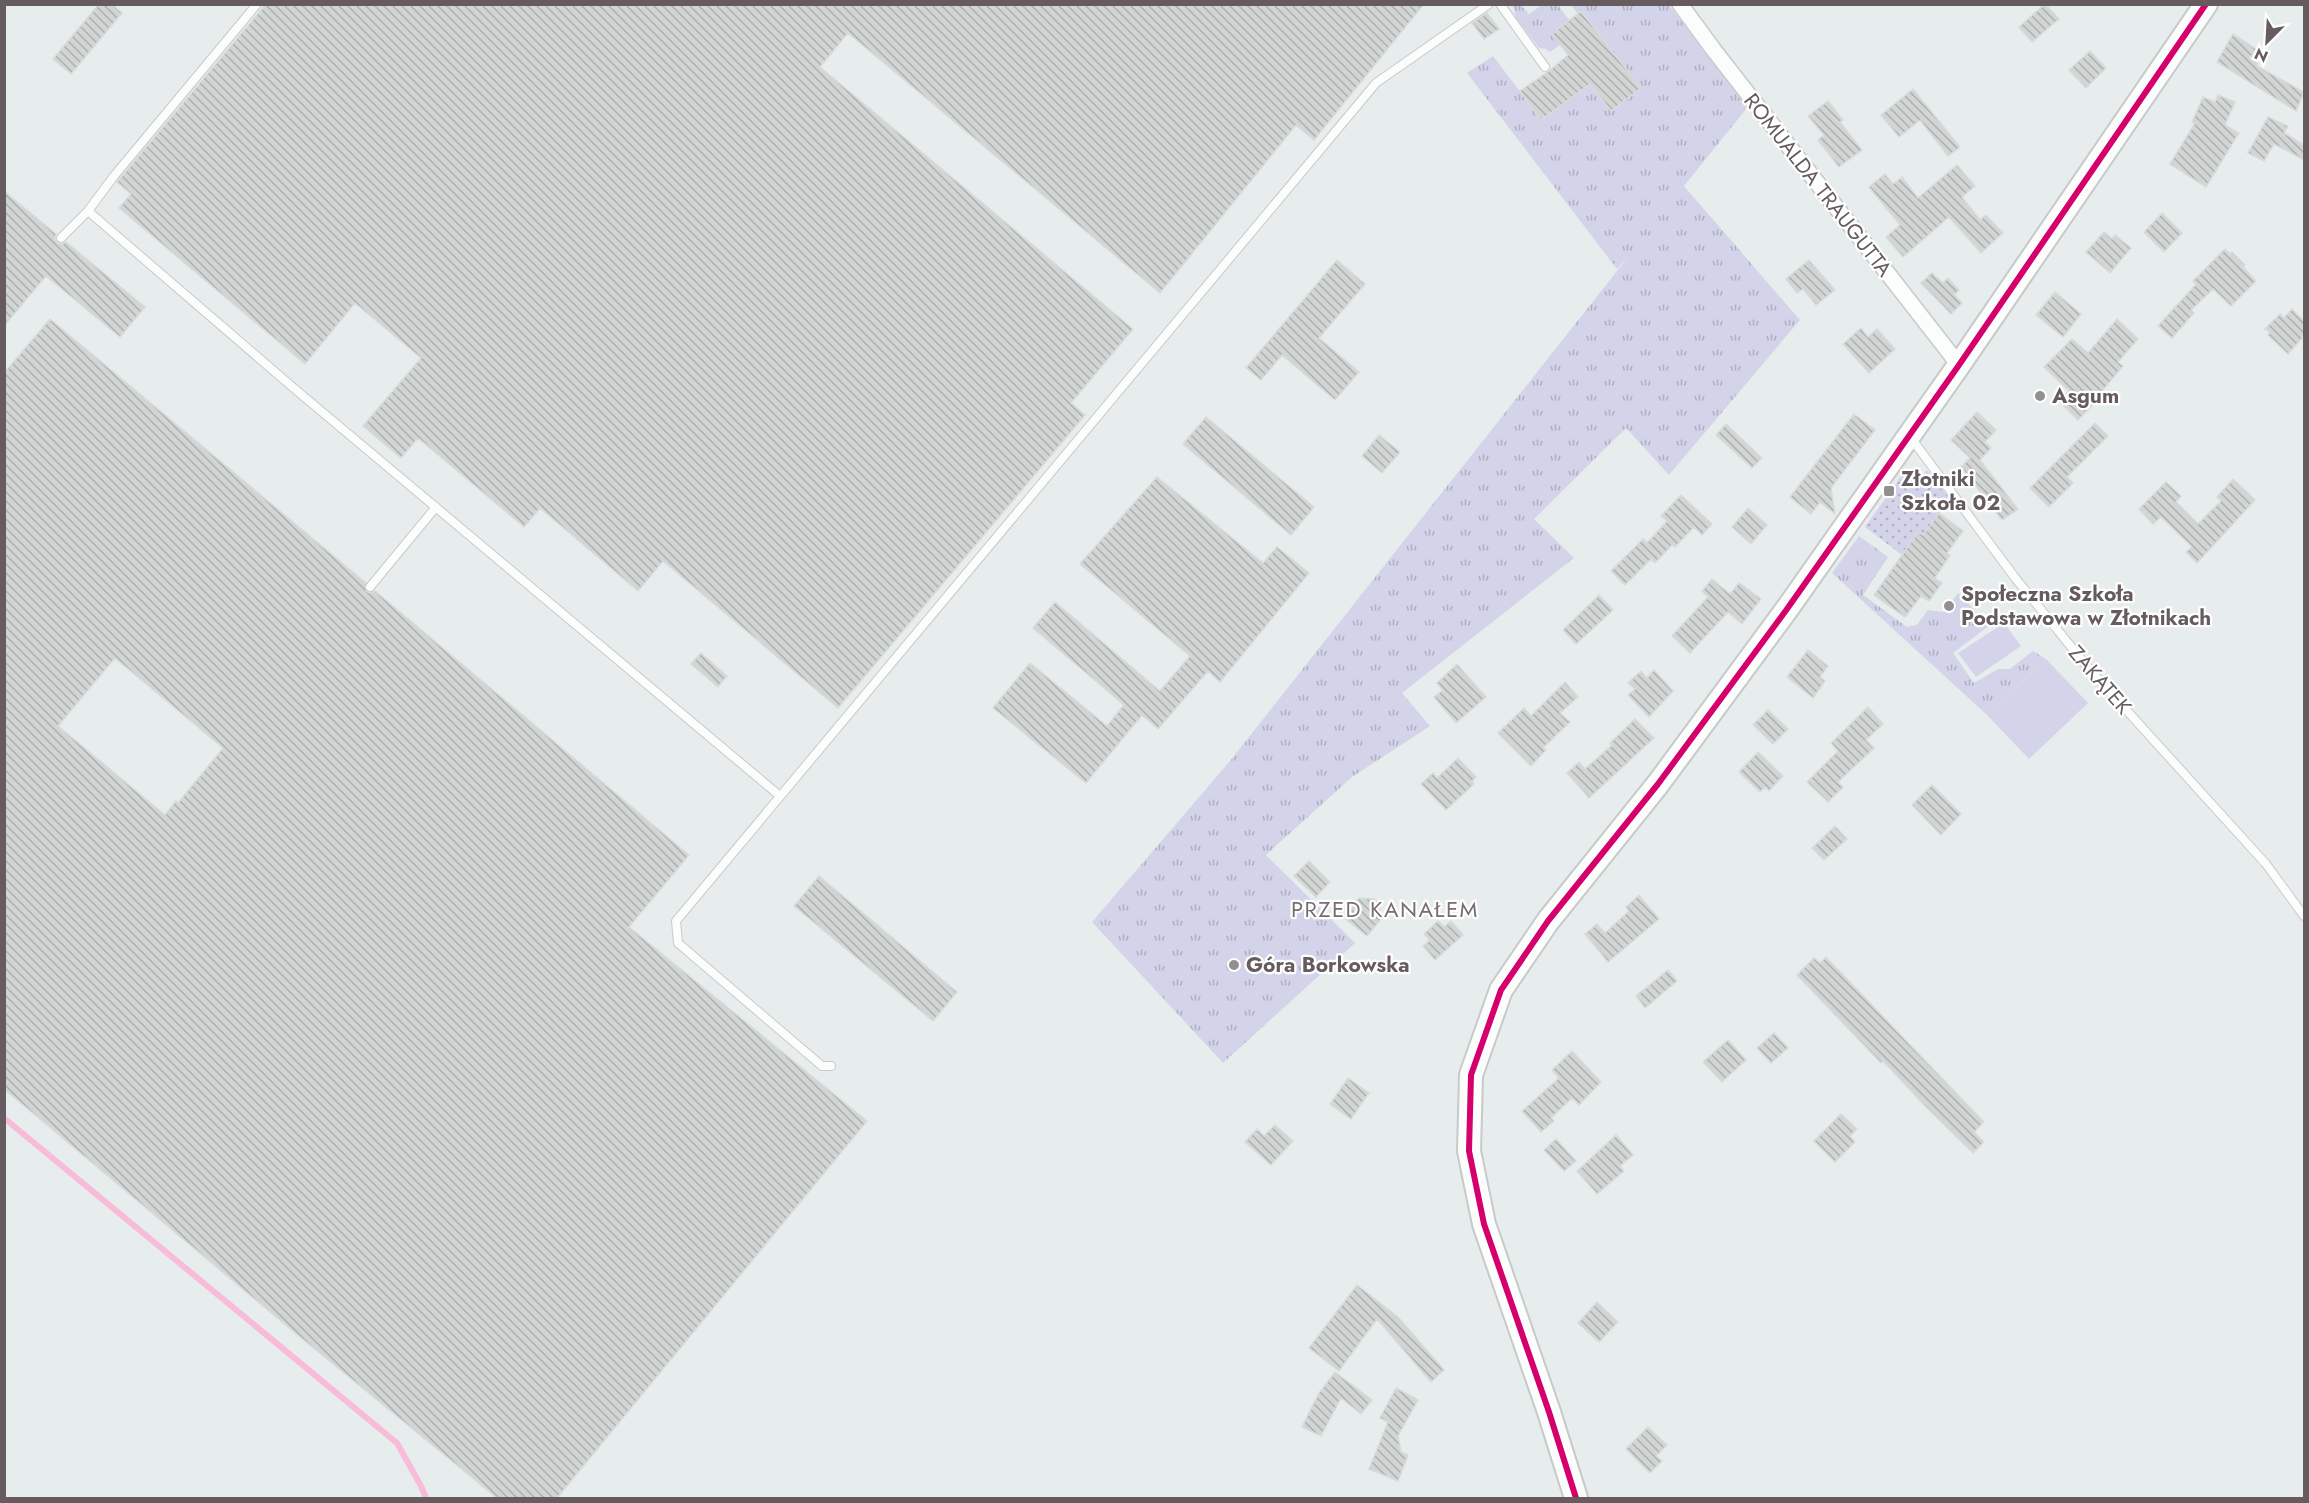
<svg xmlns="http://www.w3.org/2000/svg" width="2309" height="1503" font-family="Jost,sans-serif">
	<style>
		.grass { fill: url(#grass-tufts) }
		.park { fill: url(#park-dots) }
		.pitch { fill: #d3d4ea }
		.lines { fill: none; stroke-linecap: round; stroke-linejoin: round }
		.stream { stroke: #f8bbda; stroke-width: 6 }
		.building { fill: url(#building-back-hatch); stroke: #d6dcdb; stroke-width: 1.5; fill-rule: evenodd }
		.lane-casing { stroke: #c8c9c9; stroke-width: 10 }
		.street-casing { stroke: #c8c9c9; stroke-width: 18 }
		.secondary-casing { stroke: #c8c9c9; stroke-width: 26 }
		.lane { stroke: #fbfcfc; stroke-width: 8 }
		.street { stroke: #fbfcfc; stroke-width: 15 }
		.secondary { stroke: #fbfcfc; stroke-width: 22 }
		.cycleway-casing { stroke: #fff; stroke-width: 10 }
		.cycleway { stroke: #d6006c; stroke-width: 6 }
		.poi-dot { fill: #938f91; stroke: #fff; stroke-width: 2 }
		.labels { text-anchor: middle; stroke-width: 4.5; stroke-linejoin: round; paint-order: stroke }
		.street-label { font-size: 21px; fill: #665c60; stroke: #fff }
		.poi-label { font-size: 21px; font-weight: bold; fill: #665c60; stroke: #fff; text-anchor: start }
		.neighbourhood-label { font-size: 22px; letter-spacing: 1.5px; fill: #786d72; stroke: #fff }
	</style>
	<defs>
		<pattern id="grass-tufts" width="24" height="20" patternUnits="userSpaceOnUse" patternTransform="scale(1.5)"><rect width="24" height="20" fill="#d3d4ea"/><path d="M3 7l-1-3M5 7V3M7 7l1-3M15 17l-1-3M17 17v-4M19 17l1-3" fill="none" stroke="#afafc1"/></pattern>
		<pattern id="park-dots" width="8" height="8" patternUnits="userSpaceOnUse" patternTransform="scale(1.5)"><rect width="8" height="8" fill="#d3d4ea"/><path d="M2 2h.1M6 6h.1" fill="none" stroke="#afafc1" stroke-width="1.8" stroke-linecap="round"/></pattern>
		<pattern id="building-back-hatch" width="6" height="6" patternUnits="userSpaceOnUse" patternTransform="scale(1.5)"><rect width="6" height="6" fill="#d1d5d4"/><path d="M-1 5l2 2M0 0l6 6M5-1l2 2" fill="none" stroke="#adb0af"/></pattern>
	</defs>
	<rect width="100%" height="100%" fill="#e7edec"/>
	<path class="grass" d="M 1513,5 L 1521,5 L 1529,14 L 1542,5 L 1558,5 L 1569,20 L 1552,34 L 1560,45 L 1550,52 L 1546,49 L 1539,48 L 1516,18 Z
		M 1571,5 L 1669,5 L 1747,108 L 1684,186 L 1800,320 L 1669,475 L 1626,428 L 1534,519 L 1574,558 L 1402,693 L 1430,726 L 1352,777 L 1266,855 L 1355,943 L 1223,1063 L 1092,922 L 1230,761 L 1628,257 L 1617,269 L 1467,73 L 1493,56 L 1541,119 L 1590,84 L 1612,111 L 1641,88 L 1582,12 L 1578,14 Z
		M 1859,536 L 1888,557 L 1863,595 L 1907,627 L 1917,625 L 1928,610 L 1944,612 L 1958,593 L 1989,626 L 1953,653 L 1974,683 L 1998,669 L 2010,669 L 2033,651 L 2046,659 L 1987,715 L 1832,573 Z"/>
	<path class="park" d="M 1927,470 L 1950,499 L 1923,535 L 1918,532 L 1902,555 L 1865,527 L 1904,472 L 1917,482 Z"/>
	<path class="pitch" d="M 2004,623 L 2021,646 L 1976,677 L 1958,653 Z
		M 2046,659 L 2088,703 L 2029,759 L 1987,715 Z"/>
	<g class="lines">
		<path class="stream" d="M 4,1118 L 397,1443 L 421,1486 L 426,1498"/>
	</g>
	<path class="building" d="M 99,4 L 112,4 L 122,13 L 71,74 L 53,59 Z
		M 266,4 L 1424,4 L 1314,140 L 1296,125 L 1160,293 L 848,33 L 820,67 L 1133,329 L 1071,403 L 1085,415 L 838,708 L 663,561 L 638,591 L 540,508 L 524,527 L 418,438 L 401,458 L 363,426 L 421,358 L 355,303 L 305,364 L 119,208 L 131,194 L 117,182 Z
		M 2045,4 L 2059,19 L 2032,42 L 2019,27 Z
		M 1581,11 L 1641,88 L 1611,111 L 1590,84 L 1541,120 L 1520,91 L 1549,71 L 1568,55 L 1552,34 Z
		M 1487,13 L 1499,29 L 1484,39 L 1472,23 Z
		M 2233,34 L 2256,49 L 2250,58 L 2258,64 L 2257,66 L 2304,92 L 2296,111 L 2217,62 Z
		M 2090,51 L 2106,68 L 2086,88 L 2069,70 Z
		M 1913,89 L 1960,147 L 1948,156 L 1920,120 L 1899,137 L 1881,115 Z
		M 2218,95 L 2235,102 L 2225,125 L 2239,133 L 2206,187 L 2170,164 L 2195,123 L 2192,122 L 2203,97 L 2215,102 Z
		M 1828,101 L 1843,120 L 1840,122 L 1862,150 L 1839,167 L 1818,140 L 1824,135 L 1808,116 Z
		M 2268,117 L 2288,126 L 2284,133 L 2304,145 L 2304,160 L 2274,144 L 2264,161 L 2248,153 Z
		M 1957,165 L 1975,186 L 1962,197 L 1980,220 L 1986,215 L 2003,233 L 1981,253 L 1949,217 L 1903,257 L 1886,237 L 1900,225 L 1869,187 L 1885,174 L 1893,184 L 1902,177 L 1918,198 Z
		M 4,191 L 56,234 L 55,239 L 57,243 L 62,244 L 66,242 L 145,307 L 120,337 L 46,276 L 4,326 Z
		M 2162,213 L 2182,233 L 2164,252 L 2144,232 Z
		M 2104,232 L 2112,239 L 2115,235 L 2131,248 L 2110,273 L 2086,252 Z
		M 2225,249 L 2230,254 L 2232,252 L 2245,265 L 2243,267 L 2256,281 L 2231,306 L 2213,289 L 2191,310 L 2194,313 L 2172,338 L 2158,326 L 2196,284 L 2193,281 Z
		M 1337,260 L 1365,284 L 1319,338 L 1359,372 L 1335,400 L 1282,355 L 1261,380 L 1246,368 Z
		M 1809,260 L 1835,290 L 1816,305 L 1803,289 L 1797,293 L 1786,279 Z
		M 1932,273 L 1943,283 L 1948,278 L 1959,290 L 1954,295 L 1962,303 L 1951,314 L 1921,283 Z
		M 2055,292 L 2081,314 L 2063,337 L 2036,315 Z
		M 2292,309 L 2304,321 L 2304,336 L 2288,354 L 2268,335 L 2270,332 L 2265,329 L 2280,314 L 2284,318 Z
		M 50,319 L 366,583 L 366,591 L 370,593 L 375,591 L 689,855 L 629,927 L 867,1121 L 557,1498 L 497,1498 L 294,1332 L 4,1089 L 4,373 ZM 115,658 L 223,748 L 178,803 L 176,801 L 165,815 L 58,726 Z
		M 2117,319 L 2138,339 L 2118,362 L 2123,366 L 2097,397 L 2098,399 L 2078,420 L 2059,401 L 2069,391 L 2044,367 L 2072,339 L 2088,353 Z
		M 1861,328 L 1868,337 L 1877,329 L 1895,349 L 1869,373 L 1843,344 Z
		M 1977,412 L 1996,430 L 1985,442 L 1991,448 L 1980,460 L 2018,509 L 2002,520 L 1961,467 L 1970,458 L 1951,440 Z
		M 1854,414 L 1875,430 L 1831,488 L 1835,514 L 1820,502 L 1811,514 L 1790,497 Z
		M 1206,417 L 1314,507 L 1291,535 L 1183,444 Z
		M 2095,423 L 2108,436 L 2067,477 L 2073,483 L 2049,507 L 2030,488 Z
		M 1726,424 L 1762,458 L 1752,468 L 1716,435 Z
		M 1379,435 L 1400,452 L 1382,473 L 1362,456 Z
		M 1157,477 L 1263,563 L 1277,547 L 1309,573 L 1220,682 L 1208,671 L 1158,729 L 1142,715 L 1086,783 L 993,708 L 1030,663 L 1107,726 L 1124,705 L 1033,628 L 1055,602 L 1160,691 L 1190,656 L 1080,564 Z
		M 2233,479 L 2255,500 L 2197,563 L 2186,552 L 2192,547 L 2161,517 L 2153,524 L 2139,509 L 2166,482 L 2181,496 L 2176,502 L 2198,524 L 2221,501 L 2217,497 Z
		M 1681,495 L 1712,524 L 1702,535 L 1694,527 L 1675,547 L 1672,545 L 1655,563 L 1651,559 L 1625,585 L 1611,571 L 1643,539 L 1647,543 L 1667,521 L 1661,516 Z
		M 1748,508 L 1767,525 L 1751,544 L 1732,527 Z
		M 1939,513 L 1963,531 L 1947,553 L 1950,555 L 1935,578 L 1942,583 L 1929,601 L 1921,596 L 1905,617 L 1874,595 L 1918,532 L 1923,535 Z
		M 1712,579 L 1730,594 L 1739,583 L 1761,599 L 1742,624 L 1728,612 L 1690,653 L 1672,636 L 1708,597 L 1702,591 Z
		M 1599,595 L 1613,610 L 1576,644 L 1563,630 Z
		M 1808,650 L 1828,666 L 1820,677 L 1825,681 L 1813,698 L 1787,677 Z
		M 701,653 L 727,676 L 718,687 L 691,664 Z
		M 1457,664 L 1486,697 L 1456,723 L 1434,697 L 1443,690 L 1437,683 Z
		M 1654,670 L 1673,691 L 1649,717 L 1628,695 L 1635,689 L 1628,683 L 1641,671 L 1647,678 Z
		M 1565,682 L 1578,697 L 1560,713 L 1570,722 L 1543,748 L 1546,750 L 1531,766 L 1498,733 L 1524,708 L 1531,716 Z
		M 1868,707 L 1883,724 L 1866,740 L 1874,748 L 1838,782 L 1843,787 L 1828,802 L 1807,782 L 1838,751 L 1831,743 Z
		M 1768,710 L 1788,729 L 1773,744 L 1753,725 Z
		M 1635,719 L 1654,738 L 1589,798 L 1567,773 L 1579,762 L 1585,769 L 1612,745 L 1610,743 Z
		M 1758,752 L 1783,776 L 1769,791 L 1765,787 L 1760,792 L 1739,772 Z
		M 1458,758 L 1476,777 L 1472,781 L 1474,784 L 1446,810 L 1421,784 L 1433,773 L 1437,778 Z
		M 1932,785 L 1961,814 L 1941,835 L 1912,805 Z
		M 1835,826 L 1847,839 L 1824,860 L 1812,848 Z
		M 1309,861 L 1330,882 L 1316,897 L 1294,876 Z
		M 819,876 L 957,992 L 933,1021 L 794,906 Z
		M 1639,895 L 1659,919 L 1608,962 L 1585,934 L 1597,924 L 1605,933 L 1629,911 L 1626,907 Z
		M 1359,898 L 1374,899 L 1378,903 L 1382,918 L 1367,936 L 1343,917 Z
		M 1438,921 L 1444,927 L 1451,921 L 1463,935 L 1435,960 L 1423,946 L 1430,940 L 1424,934 Z
		M 1826,957 L 1984,1122 L 1974,1132 L 1984,1142 L 1973,1153 L 1926,1107 L 1883,1061 L 1881,1063 L 1797,975 L 1814,958 L 1820,963 Z
		M 1668,970 L 1677,981 L 1645,1008 L 1636,996 Z
		M 1774,1033 L 1788,1048 L 1771,1063 L 1757,1048 Z
		M 1728,1040 L 1746,1060 L 1722,1082 L 1703,1062 Z
		M 1572,1051 L 1601,1082 L 1579,1105 L 1572,1098 L 1551,1118 L 1554,1121 L 1541,1132 L 1522,1111 L 1559,1078 L 1552,1070 Z
		M 1348,1078 L 1369,1093 L 1351,1119 L 1330,1104 Z
		M 1841,1114 L 1857,1129 L 1850,1136 L 1855,1142 L 1835,1162 L 1814,1141 Z
		M 1275,1125 L 1293,1141 L 1271,1165 L 1245,1142 L 1257,1129 L 1264,1136 Z
		M 1616,1135 L 1633,1155 L 1620,1166 L 1624,1171 L 1597,1194 L 1577,1171 Z
		M 1556,1139 L 1576,1161 L 1564,1171 L 1544,1150 Z
		M 1357,1285 L 1398,1317 L 1444,1370 L 1431,1382 L 1377,1319 L 1339,1371 L 1309,1348 Z
		M 1597,1302 L 1618,1322 L 1599,1342 L 1578,1323 Z
		M 1335,1372 L 1372,1400 L 1361,1414 L 1341,1398 L 1321,1436 L 1302,1427 L 1319,1393 Z
		M 1396,1388 L 1418,1400 L 1398,1436 L 1401,1452 L 1408,1455 L 1398,1481 L 1369,1469 L 1388,1422 L 1380,1418 Z
		M 1648,1427 L 1667,1445 L 1656,1456 L 1662,1461 L 1650,1473 L 1626,1449 Z"/>
	<g class="lines">
		<g class="lane-casing">
			<path id="lane" d="M 1500,4 L 1545,67
				M 88,211 L 296,390 L 780,796
				M 61,238 L 88,211 L 114,176 L 257,4
				M 1911,438 L 2016,579 L 2090,670 L 2266,864 L 2304,916
				M 370,587 L 436,507
				M 831,1066 L 822,1066 L 678,943 L 676,921 L 1376,83 L 1489,4"/>
		</g>
		<g class="street-casing">
			<path id="street" d="M 1680,4 L 1713,49 L 1959,365"/>
		</g>
		<g class="secondary-casing">
			<path id="secondary" d="M 1576,1498 L 1549,1412 L 1484,1224 L 1469,1151 L 1471,1075 L 1501,990 L 1548,921 L 1658,784 L 1787,609 L 1959,365 L 2206,4"/>
		</g>
		<use href="#lane" class="lane"/>
		<use href="#street" class="street"/>
		<use href="#secondary" class="secondary"/>
		<g class="cycleway-casing">
			<path id="cycleway" d="M 1576,1498 L 1549,1412 L 1484,1224 L 1469,1151 L 1471,1075 L 1501,990 L 1548,921 L 1658,784 L 1787,609 L 1959,365 L 2206,4"/>
		</g>
		<use href="#cycleway" class="cycleway"/>
	</g>
	<g class="poi-dot">
		<circle cx="2040" cy="396" r="6"/>
		<rect x="1883" y="485" width="12" height="12" rx="3"/>
		<circle cx="1949" cy="606" r="6"/>
		<circle cx="1234" cy="965" r="6"/>
	</g>
	<g class="labels">
		<g class="street-label">
			<text transform="translate(1818 185) rotate(52)" y="7">ROMUALDA TRAUGUTTA</text>
			<text transform="translate(2100 680) rotate(49)" y="7">ZAKĄTEK</text>
		</g>
		<g class="poi-label">
			<text x="2052" y="403">Asgum</text>
			<text x="1901" y="486">Złotniki<tspan x="1901" dy="24">Szkoła 02</tspan></text>
			<text x="1961" y="601">Społeczna Szkoła<tspan x="1961" dy="24">Podstawowa w Złotnikach</tspan></text>
			<text x="1246" y="972">Góra Borkowska</text>
		</g>
		<g class="neighbourhood-label">
			<text x="1385" y="917">PRZED KANAŁEM</text>
		</g>
	</g>
	<rect width="2309" height="1503" fill="none" stroke="#665c60" stroke-width="12"/>
	<g transform="translate(2267 42) rotate(204)" stroke="#ffffff" stroke-width="4.5" paint-order="stroke">
	<path d="M0-4.5L10 22L0 15L-10 22Z" fill="#665c60"/>
	<text y="-9" font-size="16" font-weight="bold" text-anchor="middle" fill="#665c60">N</text>
	</g>
</svg>
